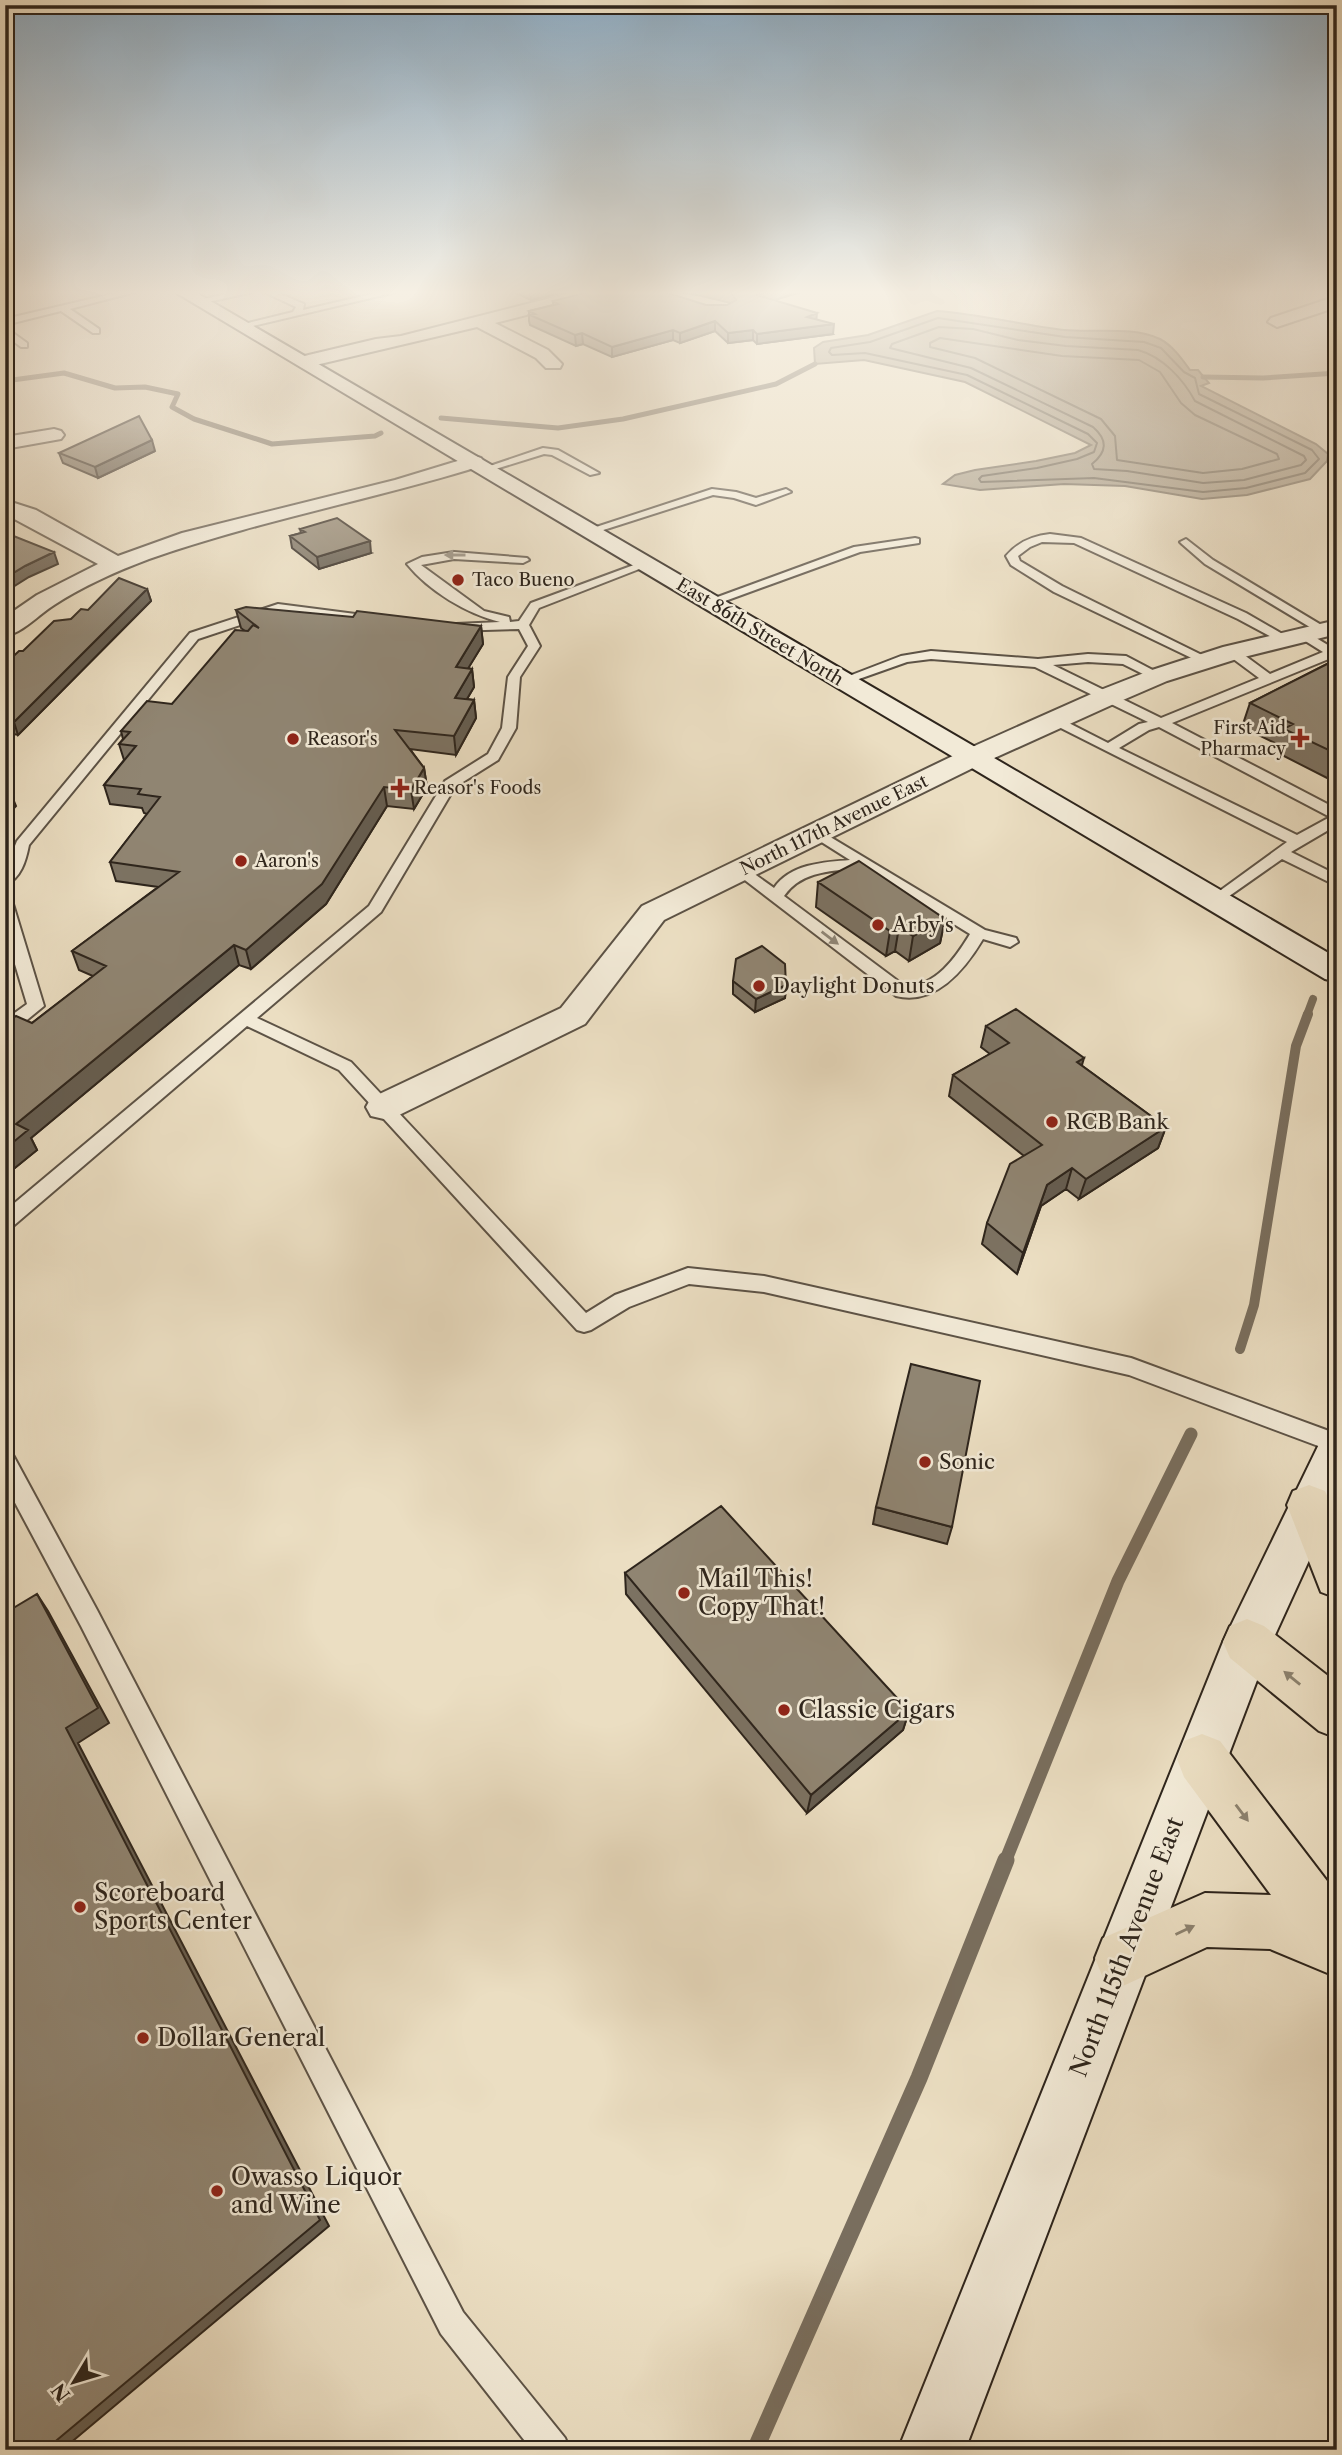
<svg xmlns="http://www.w3.org/2000/svg" width="1342" height="2455" font-family="'Libre Caslon Text',serif">
	<style>
		.water { fill: #ab9f8a; stroke: #796e5e; stroke-width: 2 }
		.lines { fill: none; stroke-linecap: round; stroke-linejoin: round }
		.shore { stroke: #6c6253; stroke-width: 2 }
		.stream-far4 { stroke: #796e5e; stroke-width: 5 }
		.stream-far3 { stroke: #796e5e; stroke-width: 8 }
		.stream-far2 { stroke: #796e5e; stroke-width: 10 }
		.stream-far1 { stroke: #796e5e; stroke-width: 13 }
		.stream { stroke: #796e5e; stroke-width: 17 }
		.lane-casing { stroke: #5d5346; stroke-width: 4 }
		.street-casing { stroke: #5d5346; stroke-width: 4 }
		.secondary-casing { stroke: #2e251c; stroke-width: 4 }
		.highway-casing { stroke: #2e251c; stroke-width: 4 }
		.lane { fill: #f2ead7; fill-rule: evenodd }
		.street { fill: #f2ead7; fill-rule: evenodd }
		.secondary { fill: #f2ead7; fill-rule: evenodd }
		.highway { fill: #ebdec2; fill-rule: evenodd }
		.wall { fill: #7c7262; stroke: #2e251c; stroke-width: 2 }
		.shaded-wall { fill: #655d50; stroke: #2e251c; stroke-width: 2 }
		.building { fill: #908572; stroke: #2e251c; stroke-width: 2 }
		.oneway { fill: #90887a }
		.oneway2 { fill: #8c826f }
		.poi-dot { fill: #8f2418; stroke: #f2ead7; stroke-width: 2.5 }
		.labels { text-anchor: middle; stroke-width: 5; stroke-linejoin: round; paint-order: stroke }
		.far-poi-label { font-size: 18px; fill: #2e251c; stroke: #f2ead7; text-anchor: start }
		.far-street-label { font-size: 18px; fill: #2e251c; stroke: #f2ead7 }
		.poi-label { font-size: 21px; fill: #2e251c; stroke: #f2ead7; text-anchor: start }
		.near-poi-label { font-size: 24px; fill: #2e251c; stroke: #f2ead7; text-anchor: start }
		.near-street-label { font-size: 24px; fill: #2e251c; stroke: #f2ead7 }
	</style>
	<rect width="100%" height="100%" fill="#ebdec2"/>
	<filter id="stains"><feTurbulence type="fractalNoise" baseFrequency=".00286" numOctaves="4"/><feColorMatrix values="0 0 0 0 .2 0 0 0 0 .09 0 0 0 0 .02 0 0 0 .5 -.17"/></filter>
	<radialGradient id="worn" r=".72"><stop offset=".6" stop-color="#630" stop-opacity="0"/><stop offset="1" stop-color="#630" stop-opacity=".3"/></radialGradient>
	<path class="water" d="M 937,311 C 980,314 1021,325 1064,330 C 1094,333 1133,326 1160,339 C 1173,346 1182,359 1190,370 L 1198,370 L 1209,383 L 1201,386 L 1316,444 L 1328,454 L 1327,461 L 1310,479 L 1247,495 L 1202,499 L 1125,486 L 1064,484 L 980,490 L 943,484 L 955,475 L 975,470 L 1036,461 L 1075,453 L 1091,445 L 965,382 L 864,360 L 815,364 L 814,348 L 823,342 L 868,335 Z"/>
	<g class="lines">
		<path class="shore" d="M 938,318 L 1065,337 L 1144,342 L 1161,348 L 1184,372 L 1195,378 L 1199,394 L 1312,450 L 1319,459 L 1305,473 L 1246,488 L 1203,492 L 1094,478 L 981,482 L 979,479 L 982,476 L 1037,468 L 1077,459 L 1094,452 L 1097,443 L 1088,434 L 967,375 L 865,353 L 832,355 L 829,352 L 831,348 L 870,342 Z
			M 939,327 L 973,329 L 1018,340 L 1066,346 L 1138,350 C 1163,357 1183,379 1195,401 L 1304,456 L 1306,460 L 1301,465 L 1244,480 L 1203,483 L 1127,471 L 1094,469 L 1092,464 C 1107,452 1108,440 1093,427 L 971,368 L 890,348 L 892,344 Z
			M 940,338 L 1062,356 L 1139,360 L 1160,372 L 1181,403 L 1195,415 L 1277,454 L 1279,459 L 1242,469 L 1203,473 L 1117,460 L 1115,436 L 1101,419 L 975,358 L 930,347 L 930,343 Z"/>
		<path class="stream-far4" d="M 1203,377 L 1263,378 L 1337,373
			M 5,381 L 64,373 L 115,388 L 145,387 L 178,394 L 172,407 L 194,419 L 272,444 L 375,436 L 381,433
			M 441,418 L 558,428 L 623,419 L 776,384 L 815,364"/>
		<path class="stream-far3" d="M 1307,1015 L 1313,999"/>
		<path class="stream-far2" d="M 1240,1349 L 1254,1305 L 1296,1046 L 1308,1014"/>
		<path class="stream-far1" d="M 1005,1862 L 1118,1581 L 1191,1434"/>
		<path class="stream" d="M 755,2450 L 919,2078 L 1006,1860"/>
		<g class="lane-casing">
			<path id="lane" d="M 120,292 L 135,292 L 70,309 L 99,329 L 99,333 L 93,333 L 61,311 L 5,325 L 5,319 Z
				M 234,292 L 253,292 L 199,304 L 195,301 Z
				M 264,292 L 276,292 L 304,304 L 303,310 L 380,292 L 396,292 L 240,329 L 240,325 L 293,312 L 296,307 Z
				M 5,327 L 27,343 L 27,347 L 21,347 L 5,335 Z
				M 543,448 L 558,450 L 599,473 L 590,475 L 552,455 L 544,454 L 486,472 L 481,469 Z
				M 712,489 L 736,492 L 756,498 L 786,489 L 791,492 L 756,505 L 734,498 L 713,495 L 594,533 L 584,531 Z
				M 1050,534 L 1081,538 L 1246,613 L 1291,639 L 1289,642 L 1281,642 L 1238,619 L 1074,543 L 1042,542 L 1030,547 L 1018,556 L 1020,561 L 1062,586 L 1212,660 L 1206,664 L 1202,663 L 1054,592 L 1011,565 L 1006,556 C 1018,542 1032,536 1050,534 Z
				M 915,538 L 919,539 L 919,543 L 860,552 L 714,605 L 704,602 L 854,547 Z
				M 1186,539 L 1213,560 L 1328,629 L 1326,632 L 1318,632 L 1205,564 L 1182,544 L 1180,542 Z
				M 454,552 L 527,558 L 529,560 L 523,563 L 454,559 L 421,565 L 484,611 L 509,617 L 510,622 L 519,621 L 531,603 L 642,562 L 652,564 L 539,608 L 529,625 L 540,646 L 520,677 L 516,728 L 498,760 L 455,787 L 381,912 L 257,1018 L 351,1062 L 586,1313 L 615,1295 L 688,1268 L 764,1276 L 1131,1358 L 1337,1434 L 1337,1453 L 1129,1375 L 764,1292 L 689,1284 L 629,1307 L 591,1330 L 584,1332 L 577,1330 L 339,1070 L 247,1026 L 12,1227 L 5,1229 L 5,1211 L 369,906 L 445,781 L 488,754 L 502,728 L 508,677 L 528,646 L 519,629 L 452,631 L 452,625 L 456,624 L 500,622 C 467,614 429,591 407,564 L 422,557 Z
				M 278,604 L 371,616 L 377,620 L 371,624 L 279,612 L 198,639 L 29,845 C 26,860 21,879 5,885 L 5,870 L 17,841 L 190,633 Z
				M 1303,630 L 1336,650 L 1336,656 L 1172,723 L 1337,809 L 1337,825 L 1291,852 L 1337,875 L 1337,886 L 1282,859 L 1215,906 L 1207,901 L 1210,898 L 1287,842 L 1047,721 L 1054,717 L 1059,718 L 1108,743 L 1139,724 L 1148,722 L 1035,667 L 931,659 L 907,662 L 842,685 L 836,681 L 901,656 L 931,651 L 1038,659 L 1088,654 L 1126,656 L 1164,676 L 1158,680 L 1153,679 L 1123,664 L 1088,662 L 1053,665 L 1161,718 L 1259,678 L 1228,655 L 1228,649 L 1236,649 L 1270,674 L 1323,652 L 1299,637 L 1299,631 ZM 1159,727 L 1330,817 L 1297,835 L 1119,748 L 1149,730 Z
				M 817,829 L 985,930 L 1016,938 L 1018,942 L 1010,947 L 983,939 C 965,969 936,1006 896,996 L 733,871 L 741,866 L 746,868 L 774,888 C 790,864 824,862 850,860 L 812,836 L 810,833 L 812,830 ZM 863,868 L 970,934 C 955,959 936,985 906,987 L 784,896 C 802,870 834,871 863,868 Z
				M 5,899 L 13,904 L 44,1006 L 11,1033 L 5,1035 L 5,1020 L 27,1004 L 5,931 Z
				M 5,1453 L 13,1455 L 97,1610 L 463,2312 L 565,2438 L 570,2450 L 532,2450 L 441,2334 L 81,1626 L 5,1484 Z"/>
		</g>
		<g class="street-casing">
			<path id="street" d="M 574,292 L 603,292 L 601,296 L 495,323 L 548,350 L 562,364 L 560,368 L 546,368 L 536,358 L 477,327 L 303,368 L 294,362 L 296,358 L 376,339 L 401,336 Z
				M 1337,296 L 1337,307 L 1277,327 L 1268,322 L 1271,318 Z
				M 54,429 L 61,431 L 64,435 L 61,439 L 5,449 L 5,437 Z
				M 474,456 L 481,458 L 484,462 L 481,466 C 371,500 257,521 149,559 C 117,571 83,586 54,605 C 38,615 24,632 5,636 L 5,617 L 37,595 L 98,564 L 5,514 L 5,500 L 36,510 L 118,556 L 182,533 L 395,480 Z
				M 1337,620 L 1337,634 L 1240,658 L 1167,681 L 1116,703 L 981,764 L 664,920 L 585,1024 L 397,1116 L 384,1119 L 371,1116 L 366,1107 L 371,1098 L 561,1008 L 642,906 L 961,752 L 1098,691 L 1149,671 L 1223,647 Z"/>
		</g>
		<g class="secondary-casing">
			<path id="secondary" d="M 175,292 L 195,292 L 1337,958 L 1337,982 L 1325,979 Z
				M 1337,1432 L 1337,1499 L 1270,1646 L 965,2450 L 898,2450 L 1223,1642 L 1322,1438 Z"/>
		</g>
		<g class="highway-casing">
			<path id="highway" d="M 1309,1485 L 1325,1491 L 1337,1518 L 1337,1598 L 1321,1592 L 1287,1505 L 1293,1491 Z
				M 1247,1619 L 1264,1626 L 1337,1683 L 1337,1738 L 1319,1731 L 1230,1658 L 1223,1642 L 1230,1626 Z
				M 1202,1734 L 1220,1741 L 1337,1894 L 1337,1977 L 1270,1949 L 1207,1947 L 1123,1986 L 1103,1978 L 1095,1958 L 1103,1938 L 1205,1893 L 1271,1895 L 1184,1777 L 1177,1759 L 1184,1741 Z"/>
		</g>
		<use href="#lane" class="lane"/>
		<use href="#street" class="street"/>
		<use href="#secondary" class="secondary"/>
		<use href="#highway" class="highway"/>
	</g>
	<path class="wall" d="M 514,292 L 563,292 L 531,300 Z
		M 679,292 L 801,292 L 774,300 L 816,319 L 833,334 L 757,344 L 753,340 L 728,343 L 715,331 L 680,343 L 673,340 L 612,357 L 583,344 L 576,346 L 530,325 L 529,321 L 529,311 L 553,305 L 553,301 L 706,305 L 727,305 L 731,303 L 702,296 Z
		M 155,451 L 98,478 L 63,463 L 59,453 Z
		M 300,529 L 371,553 L 319,569 L 292,548 L 290,536 L 301,533 Z
		M 147,589 L 151,601 L 18,735 L 14,734 L 5,743 L 5,664 L 71,619 Z
		M 236,610 L 481,626 L 483,644 L 468,668 L 472,669 L 474,687 L 467,699 L 474,700 L 476,718 L 456,755 L 410,749 L 424,768 L 427,787 L 414,809 L 387,806 L 326,904 L 251,969 L 239,965 L 31,1138 L 37,1150 L 5,1176 L 5,1024 L 32,1023 L 93,976 L 79,970 L 72,951 L 158,887 L 116,881 L 110,862 L 147,814 L 144,813 L 142,808 L 110,804 L 104,785 L 124,760 L 119,744 L 123,739 L 121,731 L 172,704 L 245,631 L 241,628 Z
		M 1337,659 L 1337,783 L 1276,752 L 1279,745 L 1242,727 L 1250,703 Z
		M 818,882 L 945,919 L 940,943 L 909,961 L 895,951 L 886,956 L 816,907 Z
		M 733,981 L 786,985 L 785,998 L 755,1012 L 733,994 Z
		M 986,1026 L 1082,1066 L 1166,1127 L 1158,1148 L 1079,1199 L 1066,1189 L 1041,1206 L 1017,1274 L 982,1244 L 987,1223 L 1024,1156 L 949,1096 L 953,1075 L 990,1054 L 981,1047 Z
		M 876,1507 L 952,1527 L 947,1544 L 873,1524 Z
		M 625,1573 L 909,1711 L 903,1730 L 807,1813 L 626,1594 Z"/>
	<path class="shaded-wall" d="M 530,292 L 563,292 L 531,300 Z
		M 767,292 L 801,292 L 756,305 L 757,295 Z
		M 817,313 L 816,323 L 807,317 Z
		M 715,321 L 715,331 L 680,343 L 680,333 Z
		M 834,324 L 833,334 L 757,344 L 757,334 Z
		M 673,330 L 673,340 L 612,357 L 612,347 Z
		M 753,330 L 753,340 L 728,343 L 728,333 Z
		M 582,333 L 583,344 L 576,346 L 575,335 Z
		M 152,440 L 155,451 L 98,478 L 95,467 Z
		M 370,541 L 371,553 L 319,569 L 317,557 Z
		M 54,552 L 58,564 L 29,577 L 5,592 L 5,578 L 25,566 Z
		M 147,589 L 151,601 L 18,735 L 14,722 Z
		M 481,626 L 483,644 L 458,685 L 456,667 Z
		M 472,669 L 474,687 L 457,716 L 455,698 Z
		M 474,700 L 476,718 L 456,755 L 454,736 Z
		M 10,722 L 14,734 L 5,743 L 5,726 Z
		M 424,768 L 427,787 L 414,809 L 411,790 Z
		M 384,787 L 387,806 L 326,904 L 251,969 L 246,950 Z
		M 11,794 L 16,806 L 5,818 L 5,800 Z
		M 945,919 L 940,943 L 909,961 L 913,936 Z
		M 899,927 L 895,951 L 886,956 L 890,931 Z
		M 234,945 L 239,965 L 31,1138 L 37,1150 L 5,1176 L 5,1149 L 16,1124 Z
		M 786,985 L 785,998 L 755,1012 L 756,999 Z
		M 1084,1058 L 1078,1079 L 1077,1062 Z
		M 1166,1127 L 1158,1148 L 1079,1199 L 1086,1179 Z
		M 1072,1168 L 1066,1189 L 1041,1206 L 1017,1274 L 1023,1253 L 1047,1185 Z
		M 37,1594 L 48,1611 L 109,1723 L 78,1743 L 329,2226 L 62,2450 L 45,2450 L 66,1728 Z
		M 909,1711 L 903,1730 L 807,1813 L 811,1795 Z"/>
	<path class="building" d="M 588,292 L 665,292 L 706,305 L 727,305 L 736,300 L 731,293 L 729,292 L 767,292 L 757,295 L 817,313 L 807,317 L 834,324 L 757,334 L 753,330 L 728,333 L 715,321 L 680,333 L 673,330 L 612,347 L 582,333 L 575,335 L 530,315 L 535,314 L 529,311 L 558,304 L 553,301 Z
		M 139,416 L 152,440 L 95,467 L 59,453 Z
		M 337,518 L 370,541 L 317,557 L 290,536 L 305,532 L 300,529 Z
		M 11,535 L 54,552 L 25,566 L 5,578 L 5,539 Z
		M 119,578 L 147,589 L 14,722 L 10,722 L 5,726 L 5,664 L 19,651 L 23,651 L 54,621 L 71,619 L 81,609 L 88,610 Z
		M 246,607 L 353,617 L 357,611 L 481,626 L 456,667 L 472,669 L 455,698 L 474,700 L 454,736 L 395,730 L 424,768 L 411,790 L 384,787 L 322,884 L 246,950 L 234,945 L 16,1124 L 28,1130 L 5,1149 L 5,1024 L 16,1016 L 32,1023 L 106,966 L 72,951 L 179,872 L 110,862 L 160,797 L 138,794 L 141,789 L 104,785 L 136,746 L 119,744 L 130,732 L 121,731 L 147,701 L 172,704 L 235,630 L 248,631 L 253,625 L 259,628 L 236,610 Z
		M 1337,659 L 1337,754 L 1284,729 L 1293,724 L 1250,703 Z
		M 5,793 L 11,794 L 5,800 Z
		M 859,861 L 945,919 L 913,936 L 899,927 L 890,931 L 818,882 Z
		M 762,946 L 785,964 L 786,985 L 756,999 L 733,981 L 736,959 Z
		M 1016,1009 L 1084,1058 L 1077,1062 L 1166,1127 L 1086,1179 L 1072,1168 L 1047,1185 L 1023,1253 L 987,1223 L 1010,1164 L 1042,1145 L 953,1075 L 1009,1043 L 986,1026 Z
		M 911,1364 L 980,1381 L 952,1527 L 876,1507 Z
		M 721,1506 L 909,1711 L 811,1795 L 625,1573 Z
		M 37,1594 L 98,1708 L 66,1728 L 320,2220 L 45,2450 L 5,2450 L 5,1613 Z"/>
	<defs><path id="oneway-solid" d="M-6-.8H1V-3.2L6.5 0L1 3.2V.8H-6Z" transform="scale(1.75)"/></defs>
	<g class="oneway">
		<use href="#oneway-solid" transform="translate(455 555) rotate(180)"/>
		<use href="#oneway-solid" transform="translate(830 938) rotate(37)"/>
	</g>
	<g class="oneway2">
		<use href="#oneway-solid" transform="translate(1292 1678) rotate(-141)"/>
		<use href="#oneway-solid" transform="translate(1242 1813) rotate(53)"/>
		<use href="#oneway-solid" transform="translate(1185 1930) rotate(-25)"/>
	</g>
	<linearGradient id="sky" x2="0" y2="1"><stop stop-color="#8facc2"/><stop offset="0.46" stop-color="#f6f0e4"/><stop offset="1" stop-color="#f6f0e4" stop-opacity="0"/></linearGradient>
	<rect width="1342" height="636" fill="url(#sky)"/>
	<g class="poi-dot">
		<circle cx="458" cy="580" r="7"/>
		<path d="M1296.5 727.5h7v7h7v7h-7v7h-7v-7h-7v-7h7z"/>
		<circle cx="293" cy="739" r="7"/>
		<path d="M396.5 777.5h7v7h7v7h-7v7h-7v-7h-7v-7h7z"/>
		<circle cx="241" cy="861" r="7"/>
		<circle cx="878" cy="925" r="7"/>
		<circle cx="759" cy="986" r="7"/>
		<circle cx="1052" cy="1122" r="7"/>
		<circle cx="925" cy="1462" r="7"/>
		<circle cx="684" cy="1593" r="7"/>
		<circle cx="784" cy="1710" r="7"/>
		<circle cx="80" cy="1907" r="7"/>
		<circle cx="143" cy="2038" r="7"/>
		<circle cx="217" cy="2191" r="7"/>
	</g>
	<g class="labels">
		<g class="far-poi-label">
			<text x="472" y="586">Taco Bueno</text>
			<text x="1286" y="734" text-anchor="end">First Aid<tspan x="1286" dy="21">Pharmacy</tspan></text>
			<text x="307" y="745">Reasor's</text>
			<text x="414" y="794">Reasor's Foods</text>
			<text x="255" y="867">Aaron's</text>
		</g>
		<g class="far-street-label">
			<text transform="translate(760 632) rotate(31)" y="6">East 86th Street North</text>
			<text transform="translate(834 825) rotate(-26)" y="6">North 117th Avenue East</text>
		</g>
		<g class="poi-label">
			<text x="892" y="932">Arby's</text>
			<text x="773" y="993">Daylight Donuts</text>
			<text x="1066" y="1129">RCB Bank</text>
			<text x="939" y="1469">Sonic</text>
		</g>
		<g class="near-poi-label">
			<text x="698" y="1587">Mail This!<tspan x="698" dy="28">Copy That!</tspan></text>
			<text x="798" y="1718">Classic Cigars</text>
			<text x="94" y="1901">Scoreboard<tspan x="94" dy="28">Sports Center</tspan></text>
			<text x="157" y="2046">Dollar General</text>
			<text x="231" y="2185">Owasso Liquor<tspan x="231" dy="28">and Wine</tspan></text>
		</g>
		<g class="near-street-label">
			<text transform="translate(1127 1947) rotate(-69)" y="8">North 115th Avenue East</text>
		</g>
	</g>
	<rect width="1342" height="2455" fill="none" stroke="#ebdec2" stroke-width="28"/>
	<rect x="7" y="7" width="1328" height="2441" fill="none" stroke="#2e251c" stroke-width="3.5"/>
	<rect x="14" y="14" width="1314" height="2427" fill="none" stroke="#2e251c" stroke-width="2"/>
	<g transform="translate(74 2382) rotate(232)" stroke="#f2ead7" stroke-width="5" paint-order="stroke">
	<path d="M0-5L12 26L0 18L-12 26Z" fill="#2e251c"/>
	<text y="-10" font-size="19" font-weight="bold" text-anchor="middle" fill="#2e251c">N</text>
	</g>
	<rect width="100%" height="100%" filter="url(#stains)"/>
	<rect width="100%" height="100%" fill="url(#worn)"/>
</svg>
